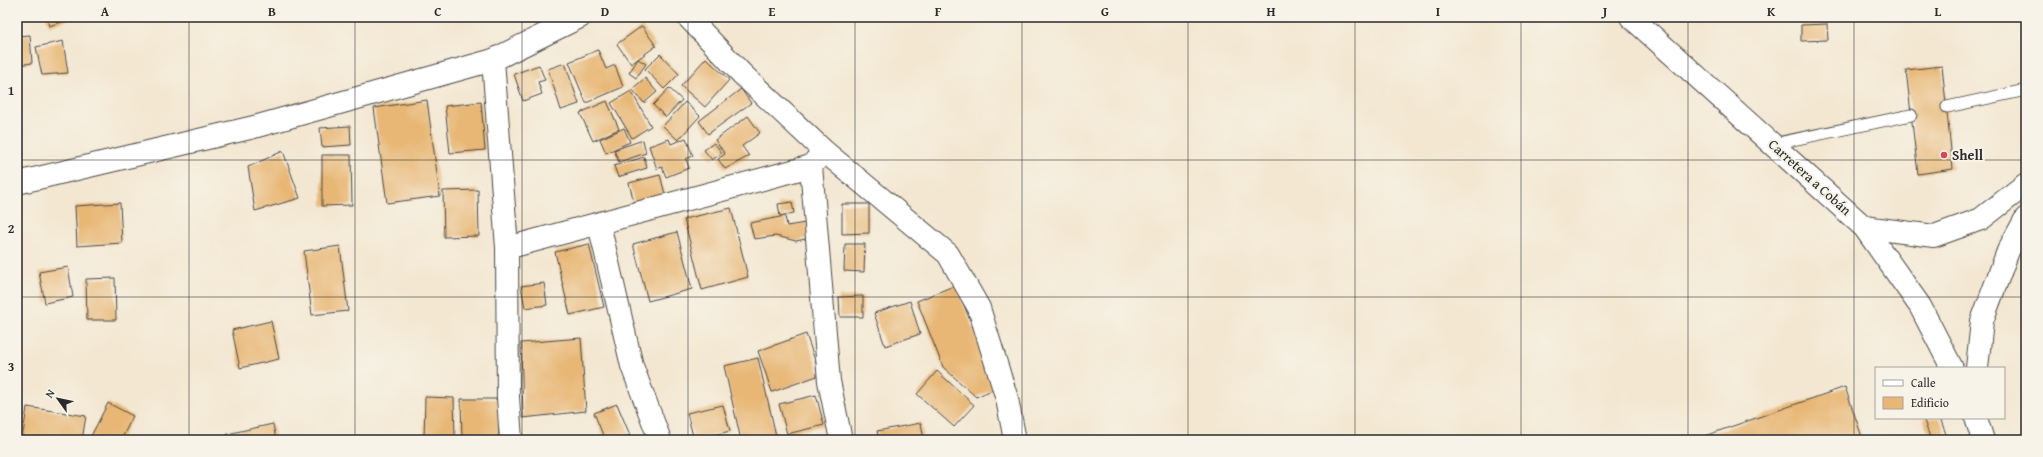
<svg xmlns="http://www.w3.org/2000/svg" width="2043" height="457" font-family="'Gentium Book Plus',serif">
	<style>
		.building { fill: #e8b776 }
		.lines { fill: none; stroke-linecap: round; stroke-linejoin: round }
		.service-casing { stroke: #494744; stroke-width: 13 }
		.minor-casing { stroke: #494744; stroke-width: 24 }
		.tertiary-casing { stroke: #494744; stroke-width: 24 }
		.secondary-casing { stroke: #494744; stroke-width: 24 }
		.service { stroke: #fff; stroke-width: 11 }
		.minor { stroke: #fff; stroke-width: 22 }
		.tertiary { stroke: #fff; stroke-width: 22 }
		.secondary { stroke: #fff; stroke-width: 22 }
		.grid { fill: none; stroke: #2b2b2b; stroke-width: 1; stroke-opacity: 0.55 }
		.poi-dot { fill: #d1495b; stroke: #f7f3e8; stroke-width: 1.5 }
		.labels { text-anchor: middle; stroke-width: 4; stroke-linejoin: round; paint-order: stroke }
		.poi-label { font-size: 14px; font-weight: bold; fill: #2b2b2b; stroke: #f7f3e8; text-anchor: start }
		.street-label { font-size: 14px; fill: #2b2b2b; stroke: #f7f3e8 }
		.neatline { fill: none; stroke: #2b2b2b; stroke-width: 1.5 }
		.grid-label { font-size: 13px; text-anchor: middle; font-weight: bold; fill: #2b2b2b }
	</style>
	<rect width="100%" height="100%" fill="#f7f3e8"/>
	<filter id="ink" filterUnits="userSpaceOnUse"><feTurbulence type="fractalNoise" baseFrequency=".025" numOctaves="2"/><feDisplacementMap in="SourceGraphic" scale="8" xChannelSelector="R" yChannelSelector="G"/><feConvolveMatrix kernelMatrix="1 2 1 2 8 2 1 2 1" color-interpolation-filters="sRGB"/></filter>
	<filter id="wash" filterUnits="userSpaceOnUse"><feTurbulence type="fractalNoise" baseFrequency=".012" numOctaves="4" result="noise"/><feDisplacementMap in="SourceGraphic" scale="16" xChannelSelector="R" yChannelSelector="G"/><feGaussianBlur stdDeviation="0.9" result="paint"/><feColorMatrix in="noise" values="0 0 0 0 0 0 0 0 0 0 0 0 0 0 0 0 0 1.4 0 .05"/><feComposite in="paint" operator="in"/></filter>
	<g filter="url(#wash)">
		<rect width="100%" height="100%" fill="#f3e7d1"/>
		<g id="blocks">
			<path class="building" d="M 46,17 L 77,17 L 49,26 Z
				M 1906,17 L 1926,17 L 1927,19 L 1907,22 Z
				M 1827,24 L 1828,40 L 1801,41 L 1801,25 Z
				M 642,26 L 656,46 L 631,64 L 617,44 Z
				M 30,35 L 32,63 L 17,65 L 17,36 Z
				M 63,41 L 68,73 L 42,75 L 36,47 Z
				M 598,50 L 606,69 L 615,65 L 623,87 L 586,103 L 569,62 Z
				M 660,54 L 679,74 L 664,89 L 645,69 Z
				M 706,58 L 729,80 L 705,107 L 681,86 Z
				M 638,59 L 646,64 L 636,78 L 629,73 Z
				M 565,63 L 579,104 L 561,110 L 548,69 Z
				M 539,65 L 545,80 L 538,82 L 542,94 L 523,101 L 514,74 Z
				M 1942,66 L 1953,169 L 1918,174 L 1906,70 Z
				M 645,78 L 657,92 L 644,103 L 632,89 Z
				M 669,88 L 682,100 L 666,117 L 653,105 Z
				M 741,89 L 751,103 L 708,134 L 699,121 Z
				M 631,91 L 651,126 L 632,138 L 611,103 Z
				M 427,100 L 440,196 L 387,203 L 374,108 Z
				M 607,101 L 619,129 L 593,141 L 580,113 Z
				M 481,102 L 485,150 L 450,153 L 445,106 Z
				M 685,102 L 700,116 L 678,140 L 663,126 Z
				M 748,116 L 760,133 L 742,146 L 749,156 L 725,169 L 718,159 L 725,154 L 715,140 Z
				M 350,126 L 351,145 L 322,147 L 320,128 Z
				M 624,128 L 630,142 L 606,153 L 600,139 Z
				M 686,138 L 693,156 L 686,159 L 689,168 L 666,177 L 662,167 L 657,169 L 649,146 L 669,139 L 671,144 Z
				M 643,140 L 646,153 L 619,162 L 614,150 Z
				M 714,143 L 722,153 L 712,160 L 704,150 Z
				M 283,151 L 300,198 L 255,211 L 248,167 Z
				M 322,155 L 351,155 L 352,205 L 322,206 Z
				M 644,157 L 647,168 L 618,177 L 614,166 Z
				M 660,175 L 665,194 L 634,202 L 629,183 Z
				M 478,190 L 479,236 L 444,237 L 443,191 Z
				M 792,202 L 794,213 L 780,216 L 778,204 Z
				M 120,203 L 122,243 L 77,246 L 75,206 Z
				M 842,204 L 869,204 L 869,233 L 842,234 Z
				M 731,208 L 748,277 L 702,290 L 684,219 Z
				M 785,216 L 787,226 L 811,222 L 814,237 L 796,241 L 776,236 L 754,239 L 750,223 Z
				M 677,232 L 692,289 L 648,301 L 633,244 Z
				M 589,244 L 604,307 L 570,315 L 555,252 Z
				M 845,244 L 865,244 L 864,272 L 844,271 Z
				M 340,246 L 348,311 L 312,315 L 304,251 Z
				M 68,267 L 73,297 L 45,303 L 39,272 Z
				M 115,278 L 116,320 L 87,320 L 86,279 Z
				M 544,283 L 547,305 L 525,308 L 521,286 Z
				M 956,285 L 997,388 L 976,397 L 943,367 L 917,301 Z
				M 863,296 L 863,317 L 840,317 L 839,297 Z
				M 910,301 L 920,334 L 885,346 L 874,313 Z
				M 271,321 L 279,359 L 240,368 L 232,330 Z
				M 806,334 L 820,375 L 772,392 L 758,351 Z
				M 581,338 L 586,411 L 523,418 L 521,343 Z
				M 758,358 L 777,440 L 741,440 L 724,366 Z
				M 937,371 L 974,405 L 954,427 L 917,394 Z
				M 1845,387 L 1863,440 L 1693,440 Z
				M 816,395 L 824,425 L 787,434 L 779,404 Z
				M 425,397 L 454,398 L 455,440 L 424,440 Z
				M 461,399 L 498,399 L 499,440 L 462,440 Z
				M 108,403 L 133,416 L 121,440 L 89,440 Z
				M 617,404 L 630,435 L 618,440 L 605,440 L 594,413 Z
				M 723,405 L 730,431 L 694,440 L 687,413 Z
				M 27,407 L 86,416 L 82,440 L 22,440 Z
				M 1923,418 L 1940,418 L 1947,437 L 1931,440 Z
				M 921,423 L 924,440 L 879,440 L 877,431 Z
				M 273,424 L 276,440 L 228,440 L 227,434 Z"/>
		</g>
	</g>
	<g filter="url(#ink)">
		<use href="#blocks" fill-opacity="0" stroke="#494744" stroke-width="1"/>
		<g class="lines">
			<g class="service-casing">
				<path id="service" d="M 1947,107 L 2026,90
					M 1773,144 L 1911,115"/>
			</g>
			<g class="minor-casing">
				<path id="minor" d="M 688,17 L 742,74 L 824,151 L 948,254 L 979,308 L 1007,399 L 1015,440
					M 493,60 L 507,248 L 508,397 L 511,440
					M 811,166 L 829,381 L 841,440
					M 17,183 L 254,127 L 493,60 L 580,17
					M 599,224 L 632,366 L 660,440
					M 507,248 L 811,166 L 824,151"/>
			</g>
			<g class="tertiary-casing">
				<path id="tertiary" d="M 1631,17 L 1864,227 L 1920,306 L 1952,368
					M 1976,418 L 1983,440"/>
			</g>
			<g class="secondary-casing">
				<path id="secondary" d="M 1864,227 L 1934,236 L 1981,219 L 2026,184
					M 1977,368 L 1982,321 L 2008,251 L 2026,218"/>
			</g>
			<use href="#service" class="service"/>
			<use href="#minor" class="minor"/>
			<use href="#tertiary" class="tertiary"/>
			<use href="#secondary" class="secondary"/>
		</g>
	</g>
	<path class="grid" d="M 189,17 L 189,440M 355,17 L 355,440M 522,17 L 522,440M 688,17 L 688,440M 855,17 L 855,440M 1022,17 L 1022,440M 1188,17 L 1188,440M 1355,17 L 1355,440M 1521,17 L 1521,440M 1688,17 L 1688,440M 1854,17 L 1854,440M 17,160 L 2026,160M 17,297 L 2026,297"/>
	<circle class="poi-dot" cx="1944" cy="155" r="4"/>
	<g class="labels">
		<g class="poi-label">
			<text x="1952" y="160">Shell</text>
		</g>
		<g class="street-label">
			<text transform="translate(1810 177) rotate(42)" y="5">Carretera a Cobán</text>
		</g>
	</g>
	<rect width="2043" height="457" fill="none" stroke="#f7f3e8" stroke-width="44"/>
	<rect x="1875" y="367" width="130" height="52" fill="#f7f3e8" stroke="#a5a39c"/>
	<rect x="1883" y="380" width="20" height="6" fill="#ffffff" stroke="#a5a39c"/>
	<text x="1911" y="387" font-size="12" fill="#2b2b2b">Calle</text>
	<rect x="1883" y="397" width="20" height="12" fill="#e8b776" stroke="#a5a39c"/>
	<text x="1911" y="407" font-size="12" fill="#2b2b2b">Edificio</text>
	<g transform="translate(58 399) rotate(303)" stroke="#f7f3e8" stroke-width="3" paint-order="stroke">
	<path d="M0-3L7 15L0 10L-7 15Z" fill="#2b2b2b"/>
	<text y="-6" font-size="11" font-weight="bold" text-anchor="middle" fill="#2b2b2b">N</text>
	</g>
	<rect x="22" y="22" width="1999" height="413" class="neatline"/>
	<g class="grid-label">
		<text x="105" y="16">A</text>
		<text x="272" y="16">B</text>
		<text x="438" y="16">C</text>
		<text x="605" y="16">D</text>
		<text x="772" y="16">E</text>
		<text x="938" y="16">F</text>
		<text x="1105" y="16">G</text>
		<text x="1271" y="16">H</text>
		<text x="1438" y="16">I</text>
		<text x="1605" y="16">J</text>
		<text x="1771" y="16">K</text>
		<text x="1938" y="16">L</text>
		<text x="11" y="95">1</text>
		<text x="11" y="233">2</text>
		<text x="11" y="371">3</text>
	</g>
</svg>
